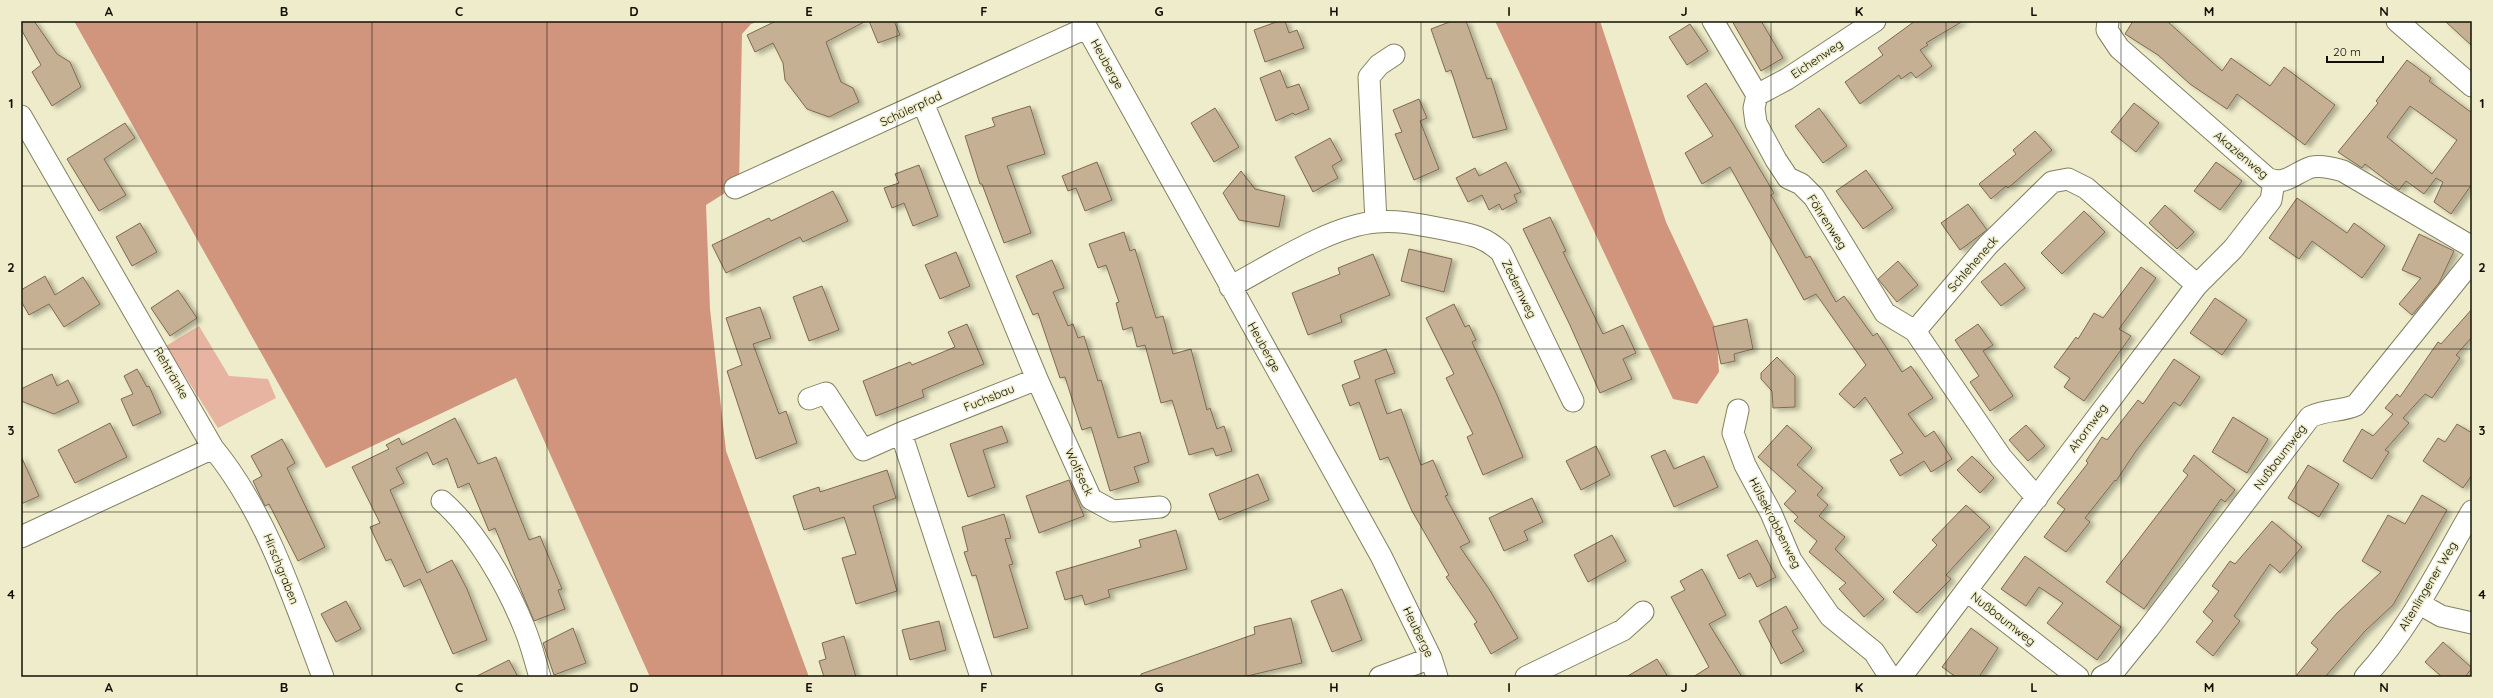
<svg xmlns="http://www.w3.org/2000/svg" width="2493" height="698" font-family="Quicksand,sans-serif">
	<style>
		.green { fill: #e7b4a1 }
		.forest { fill: #d1957e }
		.building { fill: #c5b094; stroke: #7e6a51; fill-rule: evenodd; filter: url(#shadow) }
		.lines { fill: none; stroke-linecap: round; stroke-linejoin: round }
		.minor-casing { stroke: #838162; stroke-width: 23 }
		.minor { stroke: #fff; stroke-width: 21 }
		.grid { fill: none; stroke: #101005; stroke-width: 1; stroke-opacity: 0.55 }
		.labels { text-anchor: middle; stroke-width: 3; stroke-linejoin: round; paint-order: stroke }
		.street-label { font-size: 12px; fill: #101005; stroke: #eeecca }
		.neatline { fill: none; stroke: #101005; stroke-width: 1.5 }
		.grid-label { font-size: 13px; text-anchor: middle; font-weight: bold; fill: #101005 }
	</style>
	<defs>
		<filter id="shadow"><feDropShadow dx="4.5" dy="2.5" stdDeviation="2" flood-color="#0004"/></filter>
	</defs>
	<rect width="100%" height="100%" fill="#eeecca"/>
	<path class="green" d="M 199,326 L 229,376 L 268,379 L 276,398 L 218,428 L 166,346 Z"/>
	<path class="forest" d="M 74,21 L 759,21 L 751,24 L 742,34 L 739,184 L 706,205 L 710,309 L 726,451 L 809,677 L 650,677 L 516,378 L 326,468 Z
		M 1495,21 L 1600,21 L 1666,222 L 1716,329 L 1719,372 L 1697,404 L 1673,399 Z"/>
	<path class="building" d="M 21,21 L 34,21 L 57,54 L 70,62 L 81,87 L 52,106 L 32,72 L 41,65 L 21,29 Z
		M 776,21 L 866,21 L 826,42 L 841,82 L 853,88 L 859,102 L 829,117 L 807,109 L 785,80 L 783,63 L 773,43 L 755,52 L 747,35 Z
		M 869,21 L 894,21 L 900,35 L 878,43 Z
		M 1279,21 L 1285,21 L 1289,33 L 1297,30 L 1304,48 L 1265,62 L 1254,30 Z
		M 1452,21 L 1466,21 L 1487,79 L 1491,78 L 1507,129 L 1473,138 L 1451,70 L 1446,72 L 1431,29 Z
		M 1732,21 L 1761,21 L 1783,58 L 1761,71 Z
		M 1915,21 L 1963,21 L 1926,43 L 1928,45 L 1920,50 L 1932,66 L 1916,78 L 1911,72 L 1901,79 L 1899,75 L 1860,104 L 1845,82 L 1883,55 L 1878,48 Z
		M 2133,21 L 2167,21 L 2222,71 L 2231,58 L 2270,86 L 2284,67 L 2335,105 L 2305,145 L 2237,94 L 2227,109 L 2190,84 L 2158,55 L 2125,34 Z
		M 2445,21 L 2472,21 L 2472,46 Z
		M 1690,24 L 1708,51 L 1687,65 L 1669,37 Z
		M 2407,60 L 2431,78 L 2429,81 L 2472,113 L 2472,184 L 2451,214 L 2434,202 L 2443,182 L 2436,178 L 2424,194 L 2406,181 L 2399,190 L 2365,164 L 2362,168 L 2338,152 L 2378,103 L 2376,101 ZM 2410,106 L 2457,140 L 2432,174 L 2387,137 Z
		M 1280,70 L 1287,88 L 1299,84 L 1309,109 L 1295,115 L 1293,113 L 1276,121 L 1260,78 Z
		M 1706,83 L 1733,124 L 1774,193 L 1771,195 L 1806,258 L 1810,256 L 1836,302 L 1844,296 L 1873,336 L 1877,333 L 1902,372 L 1911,366 L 1933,398 L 1908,414 L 1925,437 L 1934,431 L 1952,459 L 1931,472 L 1924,461 L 1900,476 L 1890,460 L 1903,453 L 1865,397 L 1854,408 L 1839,394 L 1866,365 L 1816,294 L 1804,300 L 1730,167 L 1702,184 L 1685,153 L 1713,136 L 1687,96 Z
		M 1419,99 L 1427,118 L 1420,121 L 1439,169 L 1414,180 L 1395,134 L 1402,132 L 1393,110 Z
		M 2134,103 L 2159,123 L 2136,152 L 2111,132 Z
		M 1030,106 L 1045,154 L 1007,166 L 1031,233 L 1004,243 L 982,184 L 980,184 L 965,136 L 995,126 L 992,118 Z
		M 1215,108 L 1239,147 L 1214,162 L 1191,123 Z
		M 1819,108 L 1847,146 L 1823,163 L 1795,126 Z
		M 125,123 L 135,138 L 104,159 L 126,195 L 99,211 L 67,159 Z
		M 2035,131 L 2052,150 L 2008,188 L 2006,186 L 1991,199 L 1979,184 L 2016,154 L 2013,150 Z
		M 1330,138 L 1342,160 L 1332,166 L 1338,178 L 1313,192 L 1295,157 Z
		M 1097,162 L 1112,200 L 1085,211 L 1076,188 L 1068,191 L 1062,176 Z
		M 1506,162 L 1521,192 L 1514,195 L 1517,202 L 1502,210 L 1499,204 L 1489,210 L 1482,195 L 1468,202 L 1456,178 L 1475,168 L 1479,176 Z
		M 2216,162 L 2242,181 L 2220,210 L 2194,191 Z
		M 919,165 L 938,216 L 913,226 L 904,203 L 892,208 L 884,188 L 899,183 L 895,174 Z
		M 1866,170 L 1893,208 L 1863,229 L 1836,191 Z
		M 1241,171 L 1255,189 L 1285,196 L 1279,227 L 1239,220 L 1223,193 Z
		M 833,191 L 848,221 L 803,242 L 800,237 L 726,273 L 712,245 L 769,218 L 771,221 Z
		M 2297,198 L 2347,233 L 2354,223 L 2385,246 L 2362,278 L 2312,241 L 2299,259 L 2269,238 Z
		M 1968,204 L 1987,230 L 1960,250 L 1941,223 Z
		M 2165,205 L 2194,232 L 2177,249 L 2149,223 Z
		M 2084,211 L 2105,232 L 2062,274 L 2041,253 Z
		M 1550,217 L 1566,251 L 1563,252 L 1603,334 L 1623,325 L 1636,353 L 1623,359 L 1632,379 L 1600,393 L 1569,323 L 1523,229 Z
		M 140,223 L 157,252 L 132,266 L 116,237 Z
		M 1124,232 L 1130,251 L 1135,249 L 1156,318 L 1163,316 L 1173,354 L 1191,349 L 1207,410 L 1210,408 L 1217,429 L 1224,426 L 1232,451 L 1216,456 L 1213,448 L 1189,455 L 1172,400 L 1161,403 L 1145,345 L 1137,347 L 1132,327 L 1123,330 L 1116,303 L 1119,302 L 1106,265 L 1098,268 L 1089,244 Z
		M 2419,234 L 2454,251 L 2439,283 L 2412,315 L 2399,304 L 2421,278 L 2402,270 Z
		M 1409,249 L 1452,259 L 1444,292 L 1401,281 Z
		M 956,252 L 970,286 L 940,299 L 925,265 Z
		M 1373,254 L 1390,295 L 1340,315 L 1342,322 L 1308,335 L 1292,293 L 1340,274 L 1338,268 Z
		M 1052,260 L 1064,288 L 1053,292 L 1068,326 L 1073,324 L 1078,338 L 1084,336 L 1098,381 L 1101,380 L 1118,438 L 1140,432 L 1149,462 L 1134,467 L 1139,482 L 1110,491 L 1091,427 L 1082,430 L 1065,377 L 1060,378 L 1038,313 L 1033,315 L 1016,276 Z
		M 1898,261 L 1918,285 L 1897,302 L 1878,279 Z
		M 2005,263 L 2025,288 L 2001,306 L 1981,282 Z
		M 2141,267 L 2156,278 L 2119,329 L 2131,336 L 2084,401 L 2064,387 L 2070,378 L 2054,367 L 2076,337 L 2078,339 L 2094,313 L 2103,318 Z
		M 45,276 L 55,295 L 83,277 L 100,304 L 64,327 L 49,304 L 29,315 L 21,301 L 21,290 Z
		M 822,286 L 839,330 L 809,341 L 793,297 Z
		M 178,290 L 197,318 L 170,336 L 151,308 Z
		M 2215,298 L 2247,320 L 2222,355 L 2190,333 Z
		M 1454,304 L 1465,327 L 1469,325 L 1476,340 L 1472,342 L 1497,395 L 1523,457 L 1483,475 L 1467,437 L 1473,434 L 1446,378 L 1454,374 L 1426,318 Z
		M 760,307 L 771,338 L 753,344 L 779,414 L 786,411 L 797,443 L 756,459 L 727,371 L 742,365 L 726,318 Z
		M 2472,309 L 2472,337 L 2456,355 L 2460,358 L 2432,398 L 2425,394 L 2403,418 L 2409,423 L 2385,450 L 2389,452 L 2372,479 L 2343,461 L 2362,429 L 2373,436 L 2393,414 L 2385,408 L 2397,394 L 2400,397 L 2438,342 L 2441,344 Z
		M 1747,319 L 1753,349 L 1734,354 L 1735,361 L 1721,364 L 1713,327 Z
		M 967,324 L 984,364 L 922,390 L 924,397 L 876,416 L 863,381 L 910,362 L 912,365 L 955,347 L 948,332 Z
		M 1978,324 L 1993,345 L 1983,351 L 2013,396 L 1990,411 L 1970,382 L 1979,376 L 1955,340 Z
		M 1386,349 L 1395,373 L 1375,380 L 1387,414 L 1401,409 L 1421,465 L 1433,460 L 1448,495 L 1445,496 L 1470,542 L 1460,547 L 1489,589 L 1518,638 L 1491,654 L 1474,624 L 1477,622 L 1446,577 L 1449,575 L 1412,511 L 1388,457 L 1380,460 L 1359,402 L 1350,406 L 1342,385 L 1360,378 L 1354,361 Z
		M 1777,357 L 1795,376 L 1795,407 L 1773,408 L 1772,391 L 1761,379 L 1761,373 Z
		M 2174,359 L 2200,377 L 2180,406 L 2174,402 L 2136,451 L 2116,481 L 2115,480 L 2085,518 L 2090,522 L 2066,552 L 2044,537 L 2065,509 L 2057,503 L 2088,463 L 2086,461 L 2102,437 L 2107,440 L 2138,400 L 2143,404 Z
		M 137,369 L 147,387 L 149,386 L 161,413 L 133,426 L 121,399 L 133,394 L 124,376 Z
		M 52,374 L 57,386 L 68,380 L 79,402 L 54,414 L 21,401 L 21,389 Z
		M 2233,417 L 2268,439 L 2247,473 L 2212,452 Z
		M 455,418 L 478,464 L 496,457 L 529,540 L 540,536 L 562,589 L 558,590 L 565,609 L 534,621 L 495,528 L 489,531 L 469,483 L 458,488 L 447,458 L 433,465 L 427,452 L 396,468 L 404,483 L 390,490 L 427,573 L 452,560 L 467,589 L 487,640 L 453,654 L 420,579 L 404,587 L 391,559 L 386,561 L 370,527 L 380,523 L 352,467 L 389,449 L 386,445 L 399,438 L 402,445 Z
		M 110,423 L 127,457 L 75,483 L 58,450 Z
		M 2457,424 L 2472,433 L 2472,475 L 2463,488 L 2423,461 L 2438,438 L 2445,442 Z
		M 1787,425 L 1812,448 L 1797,465 L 1823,488 L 1817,495 L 1828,505 L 1819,516 L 1845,537 L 1835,549 L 1884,599 L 1864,617 L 1839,589 L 1846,583 L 1809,552 L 1817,541 L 1794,521 L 1798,517 L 1784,504 L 1796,491 L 1758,457 Z
		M 2026,425 L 2045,446 L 2028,461 L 2009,440 Z
		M 1002,426 L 1008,442 L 983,450 L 995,487 L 968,497 L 950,444 Z
		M 282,439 L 295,463 L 287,468 L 325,547 L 298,561 L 269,504 L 265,506 L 253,481 L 262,476 L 251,456 Z
		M 1596,446 L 1610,475 L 1581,490 L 1566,461 Z
		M 1665,450 L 1674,469 L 1704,456 L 1718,487 L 1674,507 L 1651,456 Z
		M 2194,455 L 2235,490 L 2225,502 L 2221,499 L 2144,609 L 2106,582 L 2188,475 L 2183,471 Z
		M 21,456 L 39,496 L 21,504 Z
		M 1972,456 L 1994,478 L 1980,493 L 1957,470 Z
		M 2308,465 L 2339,484 L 2319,517 L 2288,498 Z
		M 887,470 L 896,498 L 873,506 L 897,591 L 856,604 L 842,558 L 856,554 L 844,517 L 804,530 L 793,496 L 819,487 L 820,492 Z
		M 1258,474 L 1269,500 L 1219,520 L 1209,494 Z
		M 1069,480 L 1084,516 L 1039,533 L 1026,496 Z
		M 2422,495 L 2447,510 L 2393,605 L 2365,631 L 2325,677 L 2295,677 L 2318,649 L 2311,643 L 2337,613 L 2381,572 L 2362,561 L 2388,515 L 2405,524 Z
		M 1532,498 L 1543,522 L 1524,531 L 1528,540 L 1504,551 L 1489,518 Z
		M 1966,505 L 1990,527 L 1946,575 L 1951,579 L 1917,613 L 1893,592 L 1937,545 L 1932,540 Z
		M 1004,514 L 1011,538 L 1005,539 L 1013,564 L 1009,565 L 1028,628 L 994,638 L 976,575 L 972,576 L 964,552 L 968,551 L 962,527 Z
		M 2272,521 L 2302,547 L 2280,573 L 2270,564 L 2234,616 L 2240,621 L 2213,656 L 2196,642 L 2213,621 L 2203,612 L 2219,591 L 2212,586 L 2230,561 L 2235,564 Z
		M 1176,530 L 1187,569 L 1108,590 L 1110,597 L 1085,605 L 1082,595 L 1065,600 L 1056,572 L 1141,547 L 1139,540 Z
		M 1612,535 L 1626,561 L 1588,582 L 1574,555 Z
		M 1757,540 L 1776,577 L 1757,587 L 1750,573 L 1739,579 L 1727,555 Z
		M 2025,556 L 2121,627 L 2097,660 L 2047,623 L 2063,603 L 2039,587 L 2026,606 L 2001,589 Z
		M 1702,569 L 1726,615 L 1709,624 L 1742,677 L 1693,677 L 1709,667 L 1671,597 L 1685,590 L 1680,581 Z
		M 1342,589 L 1362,640 L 1332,652 L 1311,601 Z
		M 346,601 L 361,629 L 336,642 L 321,614 Z
		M 1786,606 L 1798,628 L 1792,631 L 1804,651 L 1781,664 L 1759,621 Z
		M 1291,618 L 1302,663 L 1243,677 L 1141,677 L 1141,674 L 1255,634 L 1254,627 Z
		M 939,621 L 946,650 L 910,660 L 902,630 Z
		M 573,628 L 586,663 L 554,675 L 543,643 Z
		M 1971,628 L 1998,648 L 1979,677 L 1956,677 L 1942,667 Z
		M 844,636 L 856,677 L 824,677 L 819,661 L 826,659 L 822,643 Z
		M 2443,642 L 2472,668 L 2465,677 L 2442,677 L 2425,662 Z
		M 1657,659 L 1668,677 L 1626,677 Z
		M 509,660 L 518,677 L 475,677 Z"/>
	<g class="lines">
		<g class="minor-casing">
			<path id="minor" d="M 1083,21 L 1381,556 L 1431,658 L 1437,677
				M 1713,21 L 1757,95 L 1754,108 L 1756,123 L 1776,160 L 1788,178 L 1801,184 L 1814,197 L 1885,313 L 1915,331 L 2001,457 L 2037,498
				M 2108,21 L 2107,30 L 2119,48 L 2267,178 C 2285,187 2295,172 2312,167 C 2322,165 2333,168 2343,171 L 2472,247
				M 2397,21 L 2472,86
				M 1757,95 L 1787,79 L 1875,21
				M 923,103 L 1037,379 L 901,433 L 981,677
				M 21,116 L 213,448 L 21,537
				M 735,188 L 1086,28
				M 1376,222 L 1369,77 L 1379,65 L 1394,55
				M 1230,287 C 1271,265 1332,225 1377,222 C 1400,220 1421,225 1443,229 C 1467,234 1483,235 1501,252 L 1573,401
				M 1915,331 L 1988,245 L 2052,182 L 2068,179 L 2086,188 L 2197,285
				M 1037,379 L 1091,499 L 1113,511 L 1160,507
				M 809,399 L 826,393 L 863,450 L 901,433
				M 1738,410 L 1733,433 L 1745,465 L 1771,513 L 1791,560 L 1830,616 L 1874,652 L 1890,677
				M 213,448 C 267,514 293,598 323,677
				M 442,501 C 476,531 507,585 524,627 C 531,643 535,661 540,677
				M 1967,591 L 2078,677
				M 2420,604 L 2441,616 L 2472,623
				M 1380,677 L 1431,658
				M 1526,677 L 1623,630 L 1643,612
				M 1901,677 L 2197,285 L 2233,249 L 2271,200 L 2274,182
				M 2102,677 L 2115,670 L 2148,629 L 2310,417 C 2326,409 2341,412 2356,405 L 2472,261
				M 2365,677 C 2410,628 2439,568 2472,511"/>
		</g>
		<use href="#minor" class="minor"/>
	</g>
	<path class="grid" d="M 197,21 L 197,677M 372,21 L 372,677M 547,21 L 547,677M 722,21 L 722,677M 897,21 L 897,677M 1072,21 L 1072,677M 1246,21 L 1246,677M 1421,21 L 1421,677M 1596,21 L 1596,677M 1771,21 L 1771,677M 1946,21 L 1946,677M 2121,21 L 2121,677M 2296,21 L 2296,677M 21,186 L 2472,186M 21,349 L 2472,349M 21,512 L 2472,512"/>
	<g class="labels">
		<g class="street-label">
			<text transform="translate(1817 59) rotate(-34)" y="4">Eichenweg</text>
			<text transform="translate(1107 64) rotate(61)" y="4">Heuberge</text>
			<text transform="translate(911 109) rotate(-25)" y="4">Schülerpfad</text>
			<text transform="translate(2241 155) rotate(40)" y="4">Akazienweg</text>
			<text transform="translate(1827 222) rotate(57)" y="4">Föhrenweg</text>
			<text transform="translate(1973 264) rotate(-49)" y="4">Schleheneck</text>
			<text transform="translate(1519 289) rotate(64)" y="4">Zedernweg</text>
			<text transform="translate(1264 347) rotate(61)" y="4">Heuberge</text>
			<text transform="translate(171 373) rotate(60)" y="4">Rehtränke</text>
			<text transform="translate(989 398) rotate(-22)" y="4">Fuchsbau</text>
			<text transform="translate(2088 428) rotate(-54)" y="4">Ahornweg</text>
			<text transform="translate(2280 457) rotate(-53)" y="4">Nußbaumweg</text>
			<text transform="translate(1079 472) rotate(65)" y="4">Wolfseck</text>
			<text transform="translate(1775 523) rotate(63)" y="4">Hülsekrabbenweg</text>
			<text transform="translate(281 569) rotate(68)" y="4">Hirschgraben</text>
			<text transform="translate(2428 586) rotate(-59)" y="4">Altenlingener Weg</text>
			<text transform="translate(2003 619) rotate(38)" y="4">Nußbaumweg</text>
			<text transform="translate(1418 632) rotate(64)" y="4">Heuberge</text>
		</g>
	</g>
	<rect width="2493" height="698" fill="none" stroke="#eeecca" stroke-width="44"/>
	<path d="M2327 56v6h56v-6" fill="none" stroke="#101005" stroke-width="2"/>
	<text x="2333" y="56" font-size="12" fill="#101005" stroke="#eeecca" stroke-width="3" paint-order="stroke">20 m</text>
	<rect x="22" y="22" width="2449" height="654" class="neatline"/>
	<g class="grid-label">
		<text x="109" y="16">A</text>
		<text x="284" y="16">B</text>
		<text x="459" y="16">C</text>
		<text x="634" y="16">D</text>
		<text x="809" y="16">E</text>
		<text x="984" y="16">F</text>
		<text x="1159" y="16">G</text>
		<text x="1334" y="16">H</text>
		<text x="1509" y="16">I</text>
		<text x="1684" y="16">J</text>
		<text x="1859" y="16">K</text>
		<text x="2034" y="16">L</text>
		<text x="2209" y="16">M</text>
		<text x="2384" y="16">N</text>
		<text x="11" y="108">1</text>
		<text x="2482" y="108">1</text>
		<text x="11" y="272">2</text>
		<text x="2482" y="272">2</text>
		<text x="11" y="435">3</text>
		<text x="2482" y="435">3</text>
		<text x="11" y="599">4</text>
		<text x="2482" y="599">4</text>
		<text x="109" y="692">A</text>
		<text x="284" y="692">B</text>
		<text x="459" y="692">C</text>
		<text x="634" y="692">D</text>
		<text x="809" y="692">E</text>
		<text x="984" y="692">F</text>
		<text x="1159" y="692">G</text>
		<text x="1334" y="692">H</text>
		<text x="1509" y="692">I</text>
		<text x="1684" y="692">J</text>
		<text x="1859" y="692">K</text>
		<text x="2034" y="692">L</text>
		<text x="2209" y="692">M</text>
		<text x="2384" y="692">N</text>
	</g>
</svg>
